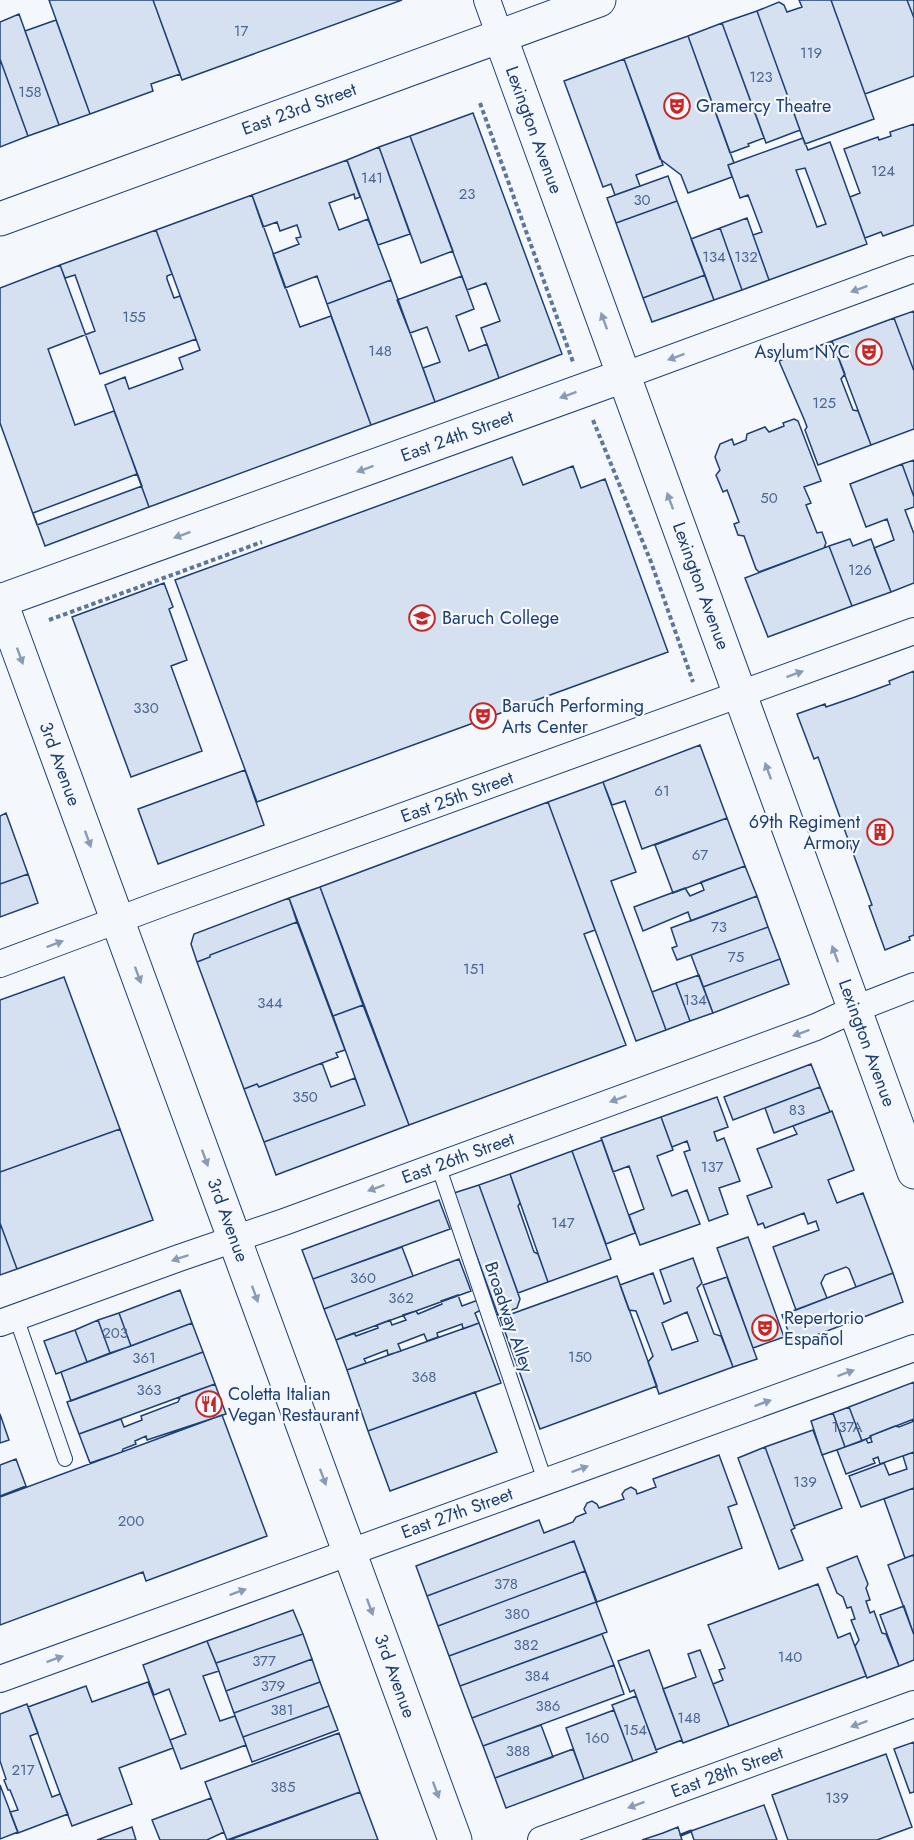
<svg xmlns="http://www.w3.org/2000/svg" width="914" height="1840" font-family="Jost,sans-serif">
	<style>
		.building { fill: #d5e0f0; stroke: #1d3f73; stroke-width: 1.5; fill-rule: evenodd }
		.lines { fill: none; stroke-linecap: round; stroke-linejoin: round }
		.lane-casing { stroke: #1d3f73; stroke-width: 16 }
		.street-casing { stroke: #1d3f73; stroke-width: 28 }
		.secondary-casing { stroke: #1d3f73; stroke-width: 35 }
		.primary-casing { stroke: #1d3f73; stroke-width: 35 }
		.path { stroke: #5e769c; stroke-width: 4; stroke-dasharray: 4.5 3; stroke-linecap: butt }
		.lane { stroke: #f4f7fb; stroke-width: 14 }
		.street { stroke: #f4f7fb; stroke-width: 26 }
		.secondary { stroke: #f4f7fb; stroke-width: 33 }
		.primary { stroke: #f4f7fb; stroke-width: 33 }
		.wall { stroke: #1d3f73; stroke-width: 3 }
		.oneway { fill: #889bb7 }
		.labels { text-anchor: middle; stroke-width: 4.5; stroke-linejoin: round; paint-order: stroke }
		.number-label { font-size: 15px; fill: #4b6792 }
		.poi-label { font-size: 18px; fill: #1d3f73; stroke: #f4f7fb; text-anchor: start }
		.street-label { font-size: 18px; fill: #1d3f73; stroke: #f4f7fb }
	</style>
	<rect width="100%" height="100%" fill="#f4f7fb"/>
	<path class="building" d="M 49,0 L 153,0 L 180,74 L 151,84 L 153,91 L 90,114 Z
		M 153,0 L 402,0 L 182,80 Z
		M 799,0 L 831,0 L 874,119 L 805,144 L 757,11 L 779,2 L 784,5 L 787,12 L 802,7 Z
		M 831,0 L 907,0 L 914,18 L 914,76 L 865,94 Z
		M 907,0 L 914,0 L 914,18 Z
		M 757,11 L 800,130 L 766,143 L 722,23 Z
		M 19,14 L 59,125 L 28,136 L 0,59 L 0,22 Z
		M 56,20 L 90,114 L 59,125 L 25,31 Z
		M 722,23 L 764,138 L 748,144 L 749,146 L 730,153 L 688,36 Z
		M 688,36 L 734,163 L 728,165 L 732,177 L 688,193 L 681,175 L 660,159 L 624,59 Z
		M 0,59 L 28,136 L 0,147 Z
		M 624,59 L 663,165 L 636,175 L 640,186 L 615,195 L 611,184 L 603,187 L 564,81 Z
		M 473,113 L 562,354 L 499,378 L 481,328 L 500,321 L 486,283 L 467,290 L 410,136 Z
		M 914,124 L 914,225 L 883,236 L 881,232 L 865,238 L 850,197 L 860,193 L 844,149 L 878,137 L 879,140 L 891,136 L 890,132 Z
		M 410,136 L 453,251 L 421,263 L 379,147 Z
		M 803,138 L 808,150 L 830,142 L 867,244 L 769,280 L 753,235 L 762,232 L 748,195 L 740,198 L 728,165 ZM 805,168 L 826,224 L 817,227 L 796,170 Z
		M 379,147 L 410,234 L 378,245 L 347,160 Z
		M 347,160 L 360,197 L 355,199 L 354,194 L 329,203 L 339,230 L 368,219 L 391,280 L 327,304 L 317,276 L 285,288 L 273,254 L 299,244 L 296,238 L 301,237 L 297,225 L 280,231 L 277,222 L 263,227 L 252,195 Z
		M 668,176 L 677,201 L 616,223 L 607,198 Z
		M 252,195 L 300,327 L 331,316 L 371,425 L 149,507 L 105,385 L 125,377 L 129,389 L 183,369 L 179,358 L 200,350 L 156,230 Z
		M 677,201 L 705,275 L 643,298 L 616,223 Z
		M 747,218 L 769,280 L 742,290 L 720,228 Z
		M 720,228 L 742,290 L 714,300 L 691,239 Z
		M 156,230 L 172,274 L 167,276 L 167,279 L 174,298 L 180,296 L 196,339 L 100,374 L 60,265 Z
		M 60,265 L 65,278 L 75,275 L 95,331 L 48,349 L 75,425 L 114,411 L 142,486 L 37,525 L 0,423 L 0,288 Z
		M 705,275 L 714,300 L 652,322 L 643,298 Z
		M 462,276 L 474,309 L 456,316 L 469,351 L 487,344 L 499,378 L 435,402 L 423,368 L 440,362 L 427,327 L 410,333 L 397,300 Z
		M 391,280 L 435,402 L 371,425 L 327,304 Z
		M 914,311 L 914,371 L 894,318 Z
		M 894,318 L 914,371 L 914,429 L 871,445 L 832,341 Z
		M 832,341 L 845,374 L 841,379 L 853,410 L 858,411 L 871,445 L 818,465 L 805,430 L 807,427 L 804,419 L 779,361 Z
		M 794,419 L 798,421 L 821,481 L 804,487 L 811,503 L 806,505 L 817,533 L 822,532 L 826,543 L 824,548 L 759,572 L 756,569 L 744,536 L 738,535 L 734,524 L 739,522 L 727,490 L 723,492 L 716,475 L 720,470 L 715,457 L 720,444 L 732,439 L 734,445 L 746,440 L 747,434 L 765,427 L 769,432 L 784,426 L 783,423 Z
		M 512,457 L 523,485 L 573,466 L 581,488 L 605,479 L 668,652 L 257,802 L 175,580 Z
		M 914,460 L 914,497 L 902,464 Z
		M 902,464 L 914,497 L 914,507 L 905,510 L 914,534 L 914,583 L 891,592 L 874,548 L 894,540 L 887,519 L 866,527 L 850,484 Z
		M 137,474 L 149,507 L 45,546 L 33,513 Z
		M 850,539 L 853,546 L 871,539 L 891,592 L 852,606 L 829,546 Z
		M 829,546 L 852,606 L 768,637 L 745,578 Z
		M 164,583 L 173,607 L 169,609 L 187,660 L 171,666 L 202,751 L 131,777 L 72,617 Z
		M 914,671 L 914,935 L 909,937 L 910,940 L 885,950 L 869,906 L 872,905 L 818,757 L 814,759 L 797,714 L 825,704 L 826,707 L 855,697 L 890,684 L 889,681 Z
		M 700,745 L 727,818 L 642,849 L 625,801 L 612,805 L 603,782 Z
		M 245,770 L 264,825 L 158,864 L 138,809 Z
		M 603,782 L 636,872 L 611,881 L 666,1030 L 636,1041 L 548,802 Z
		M 548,802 L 595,930 L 584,934 L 626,1045 L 409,1125 L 320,887 Z
		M 6,813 L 28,874 L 0,884 L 0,816 Z
		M 727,818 L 745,866 L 673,893 L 655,845 Z
		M 745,866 L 757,896 L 691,921 L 688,912 L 643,931 L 634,907 L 685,888 L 690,896 L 704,890 L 701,882 Z
		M 28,874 L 38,903 L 0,917 L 0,884 Z
		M 320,887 L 363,1005 L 333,1016 L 289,898 Z
		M 757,896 L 768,927 L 677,960 L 672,948 L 677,946 L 671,928 Z
		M 289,898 L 297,922 L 210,955 L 210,957 L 197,962 L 191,944 L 194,934 Z
		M 297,922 L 345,1050 L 336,1053 L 338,1057 L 322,1063 L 259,1087 L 257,1084 L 244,1089 L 197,962 L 210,957 L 210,955 Z
		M 768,927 L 780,959 L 703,987 L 691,955 Z
		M 780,959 L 789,984 L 713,1013 L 703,987 Z
		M 699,975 L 713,1013 L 690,1021 L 676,983 Z
		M 64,977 L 120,1129 L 0,1172 L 0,1000 Z
		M 676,983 L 690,1021 L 666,1030 L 652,992 Z
		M 363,1005 L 409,1125 L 276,1175 L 264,1142 L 365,1105 L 333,1016 Z
		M 322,1063 L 331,1087 L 355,1078 L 365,1105 L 264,1142 L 244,1089 L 257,1084 L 259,1087 Z
		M 811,1064 L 820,1087 L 733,1120 L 724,1097 Z
		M 820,1087 L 830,1112 L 774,1133 L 765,1108 Z
		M 717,1097 L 728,1127 L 714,1132 L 717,1141 L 724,1138 L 740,1181 L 719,1188 L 728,1214 L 709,1221 L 684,1152 L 690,1150 L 687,1141 L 672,1147 L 661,1117 Z
		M 832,1111 L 854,1170 L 828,1180 L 837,1203 L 863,1193 L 893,1273 L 856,1287 L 849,1269 L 846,1267 L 825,1275 L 821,1283 L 827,1298 L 796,1310 L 773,1247 L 819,1230 L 816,1221 L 808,1224 L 804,1213 L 765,1228 L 763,1223 L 758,1225 L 747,1196 L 772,1187 L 757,1149 L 797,1134 L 793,1126 Z
		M 661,1117 L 673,1150 L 657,1156 L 672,1196 L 687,1190 L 700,1224 L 640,1245 L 629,1215 L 644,1209 L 629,1166 L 613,1172 L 601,1138 Z
		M 120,1129 L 153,1220 L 17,1269 L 0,1223 L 0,1172 Z
		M 602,1140 L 635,1233 L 606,1244 L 572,1151 Z
		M 572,1151 L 611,1259 L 548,1282 L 510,1174 Z
		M 510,1174 L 520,1203 L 518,1206 L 534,1252 L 538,1254 L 548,1282 L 518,1293 L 479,1185 Z
		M 479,1185 L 520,1299 L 517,1308 L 498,1315 L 454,1193 Z
		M 439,1200 L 450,1229 L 313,1279 L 302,1250 Z
		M 0,1223 L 17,1269 L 0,1275 Z
		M 748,1237 L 784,1337 L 753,1348 L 717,1248 Z
		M 402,1247 L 413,1276 L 324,1309 L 313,1279 Z
		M 693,1258 L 702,1283 L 697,1288 L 714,1334 L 721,1336 L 733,1367 L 659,1394 L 648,1362 L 653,1356 L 636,1311 L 629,1310 L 620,1285 L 653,1273 L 664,1304 L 671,1301 L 660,1270 ZM 687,1312 L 698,1341 L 672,1350 L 662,1323 Z
		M 459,1259 L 471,1291 L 336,1340 L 324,1309 Z
		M 893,1273 L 903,1302 L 793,1344 L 782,1315 Z
		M 617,1276 L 657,1386 L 540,1429 L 500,1318 Z
		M 727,1277 L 757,1359 L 733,1367 L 703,1285 Z
		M 180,1290 L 192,1323 L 131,1346 L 119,1313 Z
		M 458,1295 L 462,1306 L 478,1300 L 481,1310 L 475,1313 L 479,1323 L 463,1329 L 462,1324 L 437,1333 L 438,1337 L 427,1341 L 424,1334 L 398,1344 L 401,1351 L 388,1355 L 387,1350 L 364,1359 L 366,1363 L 347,1370 L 336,1340 L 354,1333 L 356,1336 L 378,1328 L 377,1325 L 390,1320 L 392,1325 L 406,1320 L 403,1315 L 416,1311 L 418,1314 L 442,1304 L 441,1301 Z
		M 119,1313 L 131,1346 L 110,1353 L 98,1320 Z
		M 98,1320 L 110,1353 L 87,1362 L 75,1330 Z
		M 192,1323 L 203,1352 L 71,1401 L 61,1372 Z
		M 479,1323 L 501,1383 L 368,1431 L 347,1370 Z
		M 75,1330 L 87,1362 L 56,1374 L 44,1341 Z
		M 203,1352 L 215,1384 L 79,1434 L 67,1402 Z
		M 914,1382 L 914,1419 L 870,1436 L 871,1437 L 862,1441 L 849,1407 Z
		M 215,1384 L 226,1414 L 147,1440 L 146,1436 L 135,1441 L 136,1444 L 123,1449 L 122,1452 L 90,1463 L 79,1434 L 121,1419 L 124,1427 L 142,1420 L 141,1416 L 178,1402 L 181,1396 Z
		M 475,1392 L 497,1452 L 390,1491 L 368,1431 Z
		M 849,1407 L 862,1441 L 845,1447 L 833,1413 Z
		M 833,1413 L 845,1447 L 822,1455 L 811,1421 Z
		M 0,1414 L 9,1440 L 0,1443 Z
		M 222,1415 L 267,1536 L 146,1581 L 143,1572 L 0,1625 L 0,1497 Z
		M 914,1419 L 914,1452 L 880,1464 L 878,1457 L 873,1459 L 875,1463 L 846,1474 L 837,1450 L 866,1439 L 868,1443 L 872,1442 L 870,1436 L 895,1426 L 899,1427 L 912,1422 Z
		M 813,1430 L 842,1508 L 794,1526 L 765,1447 Z
		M 765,1447 L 794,1526 L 795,1528 L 791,1530 L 803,1560 L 779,1569 L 738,1458 Z
		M 914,1452 L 914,1488 L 861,1507 L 849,1476 L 884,1463 L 889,1475 L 907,1469 L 903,1456 Z
		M 719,1455 L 737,1504 L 728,1507 L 742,1548 L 597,1602 L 574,1541 L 427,1596 L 416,1566 L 539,1520 L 544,1533 L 573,1522 L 576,1517 L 586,1513 L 584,1509 L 587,1503 L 592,1501 L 597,1504 L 599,1508 L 624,1499 L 622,1494 L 625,1490 L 631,1487 L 636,1490 L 637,1494 L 656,1487 L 653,1479 Z
		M 16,1459 L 26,1486 L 0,1496 L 0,1465 Z
		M 914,1488 L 914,1555 L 905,1558 L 884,1499 Z
		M 574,1541 L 585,1571 L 438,1626 L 427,1596 Z
		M 913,1555 L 914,1558 L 914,1635 L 888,1565 Z
		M 857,1556 L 868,1584 L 866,1588 L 870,1600 L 866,1601 L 870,1613 L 874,1611 L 882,1633 L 886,1634 L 899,1666 L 867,1678 L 855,1646 L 859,1640 L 851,1620 L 855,1619 L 851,1607 L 847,1608 L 843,1597 L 837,1593 L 827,1568 Z
		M 585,1571 L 596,1602 L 449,1656 L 438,1626 Z
		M 818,1584 L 838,1638 L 850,1633 L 866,1676 L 729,1726 L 713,1684 L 723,1680 L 719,1670 L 725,1668 L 708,1625 Z
		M 596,1602 L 607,1632 L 460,1686 L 449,1656 Z
		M 904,1606 L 914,1635 L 914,1660 L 899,1666 L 880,1615 Z
		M 293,1610 L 303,1634 L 216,1663 L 207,1641 Z
		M 303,1634 L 312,1659 L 226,1691 L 216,1663 Z
		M 602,1634 L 614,1665 L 472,1718 L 460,1686 Z
		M 207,1641 L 219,1671 L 203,1676 L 220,1721 L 235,1716 L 246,1745 L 181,1769 L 170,1740 L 186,1734 L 169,1689 L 154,1695 L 143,1665 Z
		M 649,1650 L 682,1740 L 656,1750 L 634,1690 L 630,1692 L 618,1661 Z
		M 700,1650 L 729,1726 L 683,1743 L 663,1689 L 696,1677 L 688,1654 Z
		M 312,1659 L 320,1682 L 234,1713 L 226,1691 Z
		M 614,1665 L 624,1694 L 483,1746 L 472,1718 Z
		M 148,1682 L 173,1748 L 119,1768 L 132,1804 L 72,1826 L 28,1707 L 86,1686 L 92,1702 Z
		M 320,1682 L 329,1706 L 243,1737 L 234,1713 Z
		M 636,1696 L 657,1752 L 633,1761 L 612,1705 Z
		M 27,1704 L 38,1733 L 30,1736 L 52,1797 L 60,1794 L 68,1814 L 18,1833 L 10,1812 L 18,1810 L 10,1790 L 8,1790 L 4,1780 L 6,1779 L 0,1761 L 0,1714 Z
		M 329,1706 L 338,1730 L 252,1762 L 243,1737 Z
		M 614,1710 L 633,1761 L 584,1779 L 566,1728 Z
		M 541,1725 L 553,1757 L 495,1778 L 483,1746 Z
		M 339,1733 L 360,1792 L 227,1840 L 205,1782 Z
		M 914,1742 L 914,1792 L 910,1793 L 894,1749 Z
		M 573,1749 L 584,1779 L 506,1808 L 495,1778 Z
		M 886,1754 L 912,1827 L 877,1840 L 788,1840 L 772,1795 Z
		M 0,1785 L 18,1832 L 0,1839 Z
		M 360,1792 L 378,1840 L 229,1840 L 276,1823 Z
		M 211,1798 L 224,1832 L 207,1840 L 160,1840 L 152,1820 Z
		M 764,1805 L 777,1840 L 694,1840 L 691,1831 Z
		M 132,1827 L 136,1840 L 97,1840 Z
		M 678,1827 L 682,1840 L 642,1840 L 663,1833 Z"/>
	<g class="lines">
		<g class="lane-casing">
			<path id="lane" d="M 438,1165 L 545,1481
				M 16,1317 L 65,1459"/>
		</g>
		<g class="street-casing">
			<path id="street" d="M 487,0 L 500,36
				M 623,376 L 914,269
				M 0,964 L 166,902 L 914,631
				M 0,1323 L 179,1258 L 284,1222 L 816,1027 L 855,1009 L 914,986
				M 0,1679 L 914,1348
				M 541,1840 L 914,1704"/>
		</g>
		<g class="secondary-casing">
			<path id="secondary" d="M 500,36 L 914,1172
				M 0,219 L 599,0
				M 0,601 L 623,376"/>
		</g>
		<g class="primary-casing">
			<path id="primary" d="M 0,600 L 455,1840"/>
		</g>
		<path class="path" d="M 480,103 L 573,362
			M 593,420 L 651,562 L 693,682
			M 49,620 L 262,542"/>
		<use href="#lane" class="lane"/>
		<use href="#street" class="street"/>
		<use href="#secondary" class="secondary"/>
		<use href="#primary" class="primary"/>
		<path class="wall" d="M 681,1835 L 691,1831"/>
	</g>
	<defs><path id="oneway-solid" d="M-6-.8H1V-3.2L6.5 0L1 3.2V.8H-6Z" transform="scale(1.5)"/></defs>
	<g class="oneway">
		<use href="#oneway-solid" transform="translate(859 289) rotate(160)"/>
		<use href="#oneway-solid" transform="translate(604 321) rotate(-110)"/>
		<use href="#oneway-solid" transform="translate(676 357) rotate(160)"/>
		<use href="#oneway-solid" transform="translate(568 395) rotate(160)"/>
		<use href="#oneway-solid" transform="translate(365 469) rotate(160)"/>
		<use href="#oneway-solid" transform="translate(670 501) rotate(-110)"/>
		<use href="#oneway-solid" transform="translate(182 535) rotate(160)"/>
		<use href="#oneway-solid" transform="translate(20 656) rotate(70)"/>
		<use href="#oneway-solid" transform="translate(795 674) rotate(-20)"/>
		<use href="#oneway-solid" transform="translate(768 771) rotate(-110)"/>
		<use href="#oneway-solid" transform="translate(88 839) rotate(70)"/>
		<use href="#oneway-solid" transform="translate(55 944) rotate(-21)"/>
		<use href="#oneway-solid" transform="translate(835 954) rotate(-110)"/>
		<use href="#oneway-solid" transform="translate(138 975) rotate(70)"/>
		<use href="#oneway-solid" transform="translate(801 1033) rotate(160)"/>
		<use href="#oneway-solid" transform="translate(618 1099) rotate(160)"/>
		<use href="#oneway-solid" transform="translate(205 1158) rotate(70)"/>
		<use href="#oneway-solid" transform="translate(376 1188) rotate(160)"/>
		<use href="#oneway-solid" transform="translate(180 1258) rotate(161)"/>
		<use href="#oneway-solid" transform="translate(255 1294) rotate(70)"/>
		<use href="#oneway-solid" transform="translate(846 1373) rotate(-20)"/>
		<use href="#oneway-solid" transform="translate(763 1403) rotate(-20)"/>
		<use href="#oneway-solid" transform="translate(580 1469) rotate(-20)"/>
		<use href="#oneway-solid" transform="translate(323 1477) rotate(70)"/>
		<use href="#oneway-solid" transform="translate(238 1592) rotate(-20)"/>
		<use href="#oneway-solid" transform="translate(370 1607) rotate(70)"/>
		<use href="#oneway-solid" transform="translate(55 1659) rotate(-20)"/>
		<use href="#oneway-solid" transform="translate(859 1724) rotate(160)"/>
		<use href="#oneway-solid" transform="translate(436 1790) rotate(70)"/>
		<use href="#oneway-solid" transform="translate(636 1805) rotate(160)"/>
	</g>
	<defs>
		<g id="theatre-ring" transform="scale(1.35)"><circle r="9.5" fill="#f4f7fb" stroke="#c62828" stroke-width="1.5"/><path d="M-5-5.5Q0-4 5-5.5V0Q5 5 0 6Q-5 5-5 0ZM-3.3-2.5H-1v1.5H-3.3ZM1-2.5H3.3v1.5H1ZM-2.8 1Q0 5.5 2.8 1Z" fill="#c62828"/></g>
		<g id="university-ring" transform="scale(1.35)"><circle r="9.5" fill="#f4f7fb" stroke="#c62828" stroke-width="1.5"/><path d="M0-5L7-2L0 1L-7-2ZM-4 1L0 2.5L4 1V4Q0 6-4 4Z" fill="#c62828"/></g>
		<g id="building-ring" transform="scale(1.35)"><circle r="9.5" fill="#f4f7fb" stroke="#c62828" stroke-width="1.5"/><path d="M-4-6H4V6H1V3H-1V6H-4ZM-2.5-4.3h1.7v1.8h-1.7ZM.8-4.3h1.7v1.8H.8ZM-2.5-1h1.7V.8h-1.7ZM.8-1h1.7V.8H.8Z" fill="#c62828"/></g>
		<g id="restaurant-ring" transform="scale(1.35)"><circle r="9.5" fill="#f4f7fb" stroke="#c62828" stroke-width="1.5"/><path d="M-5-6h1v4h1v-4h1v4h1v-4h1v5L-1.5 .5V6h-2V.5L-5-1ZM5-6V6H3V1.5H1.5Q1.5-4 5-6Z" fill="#c62828"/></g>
	</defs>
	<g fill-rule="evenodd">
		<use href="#theatre-ring" x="677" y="106"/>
		<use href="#theatre-ring" x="869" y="352"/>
		<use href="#university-ring" x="422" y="618"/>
		<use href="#theatre-ring" x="483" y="716"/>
		<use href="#building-ring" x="880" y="832"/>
		<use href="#theatre-ring" x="765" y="1328"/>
		<use href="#restaurant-ring" x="209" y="1404"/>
	</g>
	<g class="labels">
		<g class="number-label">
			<text x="241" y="36">17</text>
			<text x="811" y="58">119</text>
			<text x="761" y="82">123</text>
			<text x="30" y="97">158</text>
			<text x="883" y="176">124</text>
			<text x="372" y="183">141</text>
			<text x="467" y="199">23</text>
			<text x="642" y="205">30</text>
			<text x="714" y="262">134</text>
			<text x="746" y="262">132</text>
			<text x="134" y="322">155</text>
			<text x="380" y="356">148</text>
			<text x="824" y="408">125</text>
			<text x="769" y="503">50</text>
			<text x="860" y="575">126</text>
			<text x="146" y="713">330</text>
			<text x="662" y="796">61</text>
			<text x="700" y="860">67</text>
			<text x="719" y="932">73</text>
			<text x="736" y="962">75</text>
			<text x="474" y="974">151</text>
			<text x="695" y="1005">134</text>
			<text x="270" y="1008">344</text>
			<text x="305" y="1102">350</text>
			<text x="797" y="1115">83</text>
			<text x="712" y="1172">137</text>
			<text x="563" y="1228">147</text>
			<text x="363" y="1283">360</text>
			<text x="401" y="1303">362</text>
			<text x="115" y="1338">203</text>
			<text x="580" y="1362">150</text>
			<text x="144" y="1363">361</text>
			<text x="424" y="1382">368</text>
			<text x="149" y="1395">363</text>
			<text x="847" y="1432">137A</text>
			<text x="805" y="1487">139</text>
			<text x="131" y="1526">200</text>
			<text x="506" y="1589">378</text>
			<text x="517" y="1619">380</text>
			<text x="526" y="1650">382</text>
			<text x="790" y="1662">140</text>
			<text x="264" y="1666">377</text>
			<text x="537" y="1681">384</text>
			<text x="273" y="1691">379</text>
			<text x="548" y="1711">386</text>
			<text x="282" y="1715">381</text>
			<text x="689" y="1723">148</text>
			<text x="635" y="1735">154</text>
			<text x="597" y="1743">160</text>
			<text x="518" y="1756">388</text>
			<text x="23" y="1775">217</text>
			<text x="283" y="1792">385</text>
			<text x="837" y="1803">139</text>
		</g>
		<g class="poi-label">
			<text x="696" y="112">Gramercy Theatre</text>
			<text x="850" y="358" text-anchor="end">Asylum NYC</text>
			<text x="442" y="624">Baruch College</text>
			<text x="502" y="712">Baruch Performing<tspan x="502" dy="21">Arts Center</tspan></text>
			<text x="860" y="828" text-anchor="end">69th Regiment<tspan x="860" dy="21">Armory</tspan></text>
			<text x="784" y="1324">Repertorio<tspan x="784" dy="21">Español</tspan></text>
			<text x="228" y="1400">Coletta Italian<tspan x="228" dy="21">Vegan Restaurant</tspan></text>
		</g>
		<g class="street-label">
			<text transform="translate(299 109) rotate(-20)" y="6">East 23rd Street</text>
			<text transform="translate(534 130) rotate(70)" y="6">Lexington Avenue</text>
			<text transform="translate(457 436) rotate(-20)" y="6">East 24th Street</text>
			<text transform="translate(701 586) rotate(70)" y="6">Lexington Avenue</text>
			<text transform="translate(60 764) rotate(70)" y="6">3rd Avenue</text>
			<text transform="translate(457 797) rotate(-20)" y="6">East 25th Street</text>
			<text transform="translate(867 1043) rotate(70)" y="6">Lexington Avenue</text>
			<text transform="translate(458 1158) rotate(-20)" y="6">East 26th Street</text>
			<text transform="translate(228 1220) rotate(70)" y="6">3rd Avenue</text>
			<text transform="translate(509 1317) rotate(71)" y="6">Broadway Alley</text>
			<text transform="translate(457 1513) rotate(-20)" y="6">East 27th Street</text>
			<text transform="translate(395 1676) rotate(70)" y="6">3rd Avenue</text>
			<text transform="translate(727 1772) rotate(-20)" y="6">East 28th Street</text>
		</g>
	</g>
</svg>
